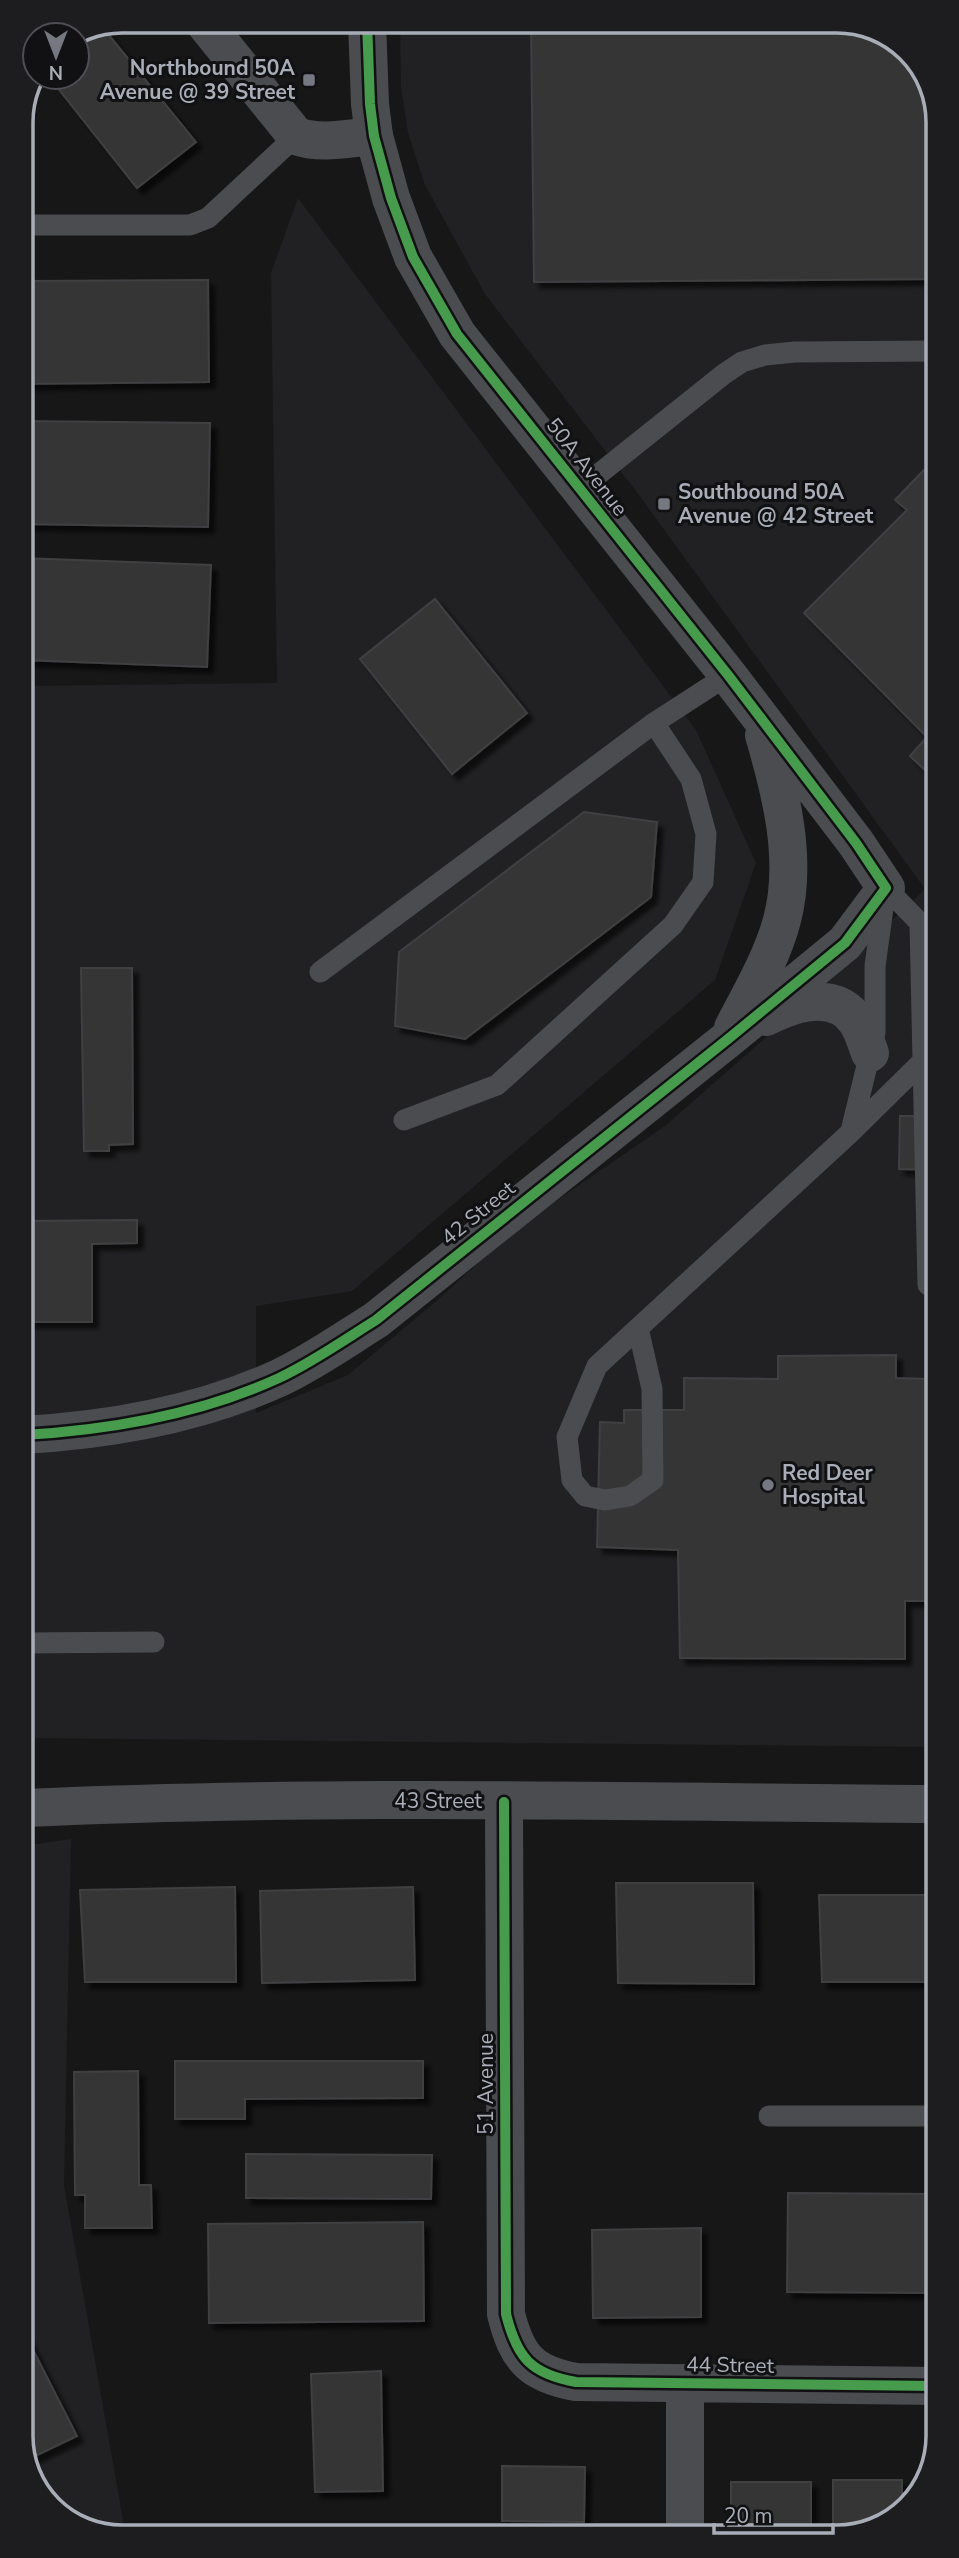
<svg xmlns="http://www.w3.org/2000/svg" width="959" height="2558" font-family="'Nunito Sans',sans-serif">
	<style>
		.built { fill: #212123 }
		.building { fill: #353536; stroke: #3f4043; stroke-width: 2; filter: url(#shadow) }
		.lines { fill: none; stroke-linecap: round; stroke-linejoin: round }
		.service { stroke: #4b4c50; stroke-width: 21 }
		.minor { stroke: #4b4c50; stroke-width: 38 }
		.tertiary { stroke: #4b4c50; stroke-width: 38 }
		.cycleway-casing { stroke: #111113; stroke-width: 15 }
		.cycleway { stroke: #469c4c; stroke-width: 10 }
		.poi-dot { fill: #757880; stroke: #111113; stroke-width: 2.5 }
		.labels { text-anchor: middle; stroke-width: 6; stroke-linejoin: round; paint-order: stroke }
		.poi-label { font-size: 21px; font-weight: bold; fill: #a8adb8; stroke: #111113; text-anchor: start }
		.street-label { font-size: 21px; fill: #a8adb8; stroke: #111113 }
		.rim { fill: none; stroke: #a8adb8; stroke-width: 3.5 }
	</style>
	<defs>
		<filter id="shadow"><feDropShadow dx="6" dy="6" stdDeviation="2" flood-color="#0009"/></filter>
	</defs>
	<rect width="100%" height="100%" fill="#171717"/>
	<path class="built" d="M 400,21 L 844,21 L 903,46 L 934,96 L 937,1747 L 24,1738 L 22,686 L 277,683 L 271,273 L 298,198 L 696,730 L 756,863 L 715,980 L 352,1291 L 256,1306 L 256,1413 L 348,1375 L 433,1304 L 518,1227 L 665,1126 L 780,1025 L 925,889 L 639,495 L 485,294 L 425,185 L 408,133 L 401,86 Z
		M 71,1839 L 64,2185 L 126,2537 L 115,2537 L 56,2512 L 25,2462 L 24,1846 Z"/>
	<path class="building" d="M 531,21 L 844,21 L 903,46 L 934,96 L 935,279 L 534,282 Z
		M 104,29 L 196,142 L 137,188 L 49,77 L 77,77 L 77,40 Z
		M 208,280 L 209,382 L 22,384 L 21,281 Z
		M 22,421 L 210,423 L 208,527 L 22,524 Z
		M 924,470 L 935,480 L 935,780 L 910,756 L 927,737 L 804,613 L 907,510 L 895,500 Z
		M 22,558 L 211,565 L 207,667 L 22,660 Z
		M 435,599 L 527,713 L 452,774 L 360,659 Z
		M 584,812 L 657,822 L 651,897 L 465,1039 L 395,1026 L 399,952 Z
		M 81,968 L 132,968 L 133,1144 L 109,1145 L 109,1151 L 84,1151 Z
		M 900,1116 L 936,1116 L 936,1170 L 899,1169 Z
		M 137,1220 L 137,1243 L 92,1244 L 92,1322 L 23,1322 L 23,1221 Z
		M 896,1355 L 896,1378 L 928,1379 L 936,1371 L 937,1601 L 905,1601 L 905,1659 L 680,1658 L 678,1550 L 597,1547 L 600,1422 L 624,1423 L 624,1410 L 684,1410 L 684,1378 L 778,1379 L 778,1356 Z
		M 616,1883 L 753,1883 L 754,1984 L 618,1983 Z
		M 235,1887 L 236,1982 L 85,1982 L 80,1890 Z
		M 413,1887 L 415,1980 L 262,1983 L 260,1891 Z
		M 819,1895 L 937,1895 L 937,1982 L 822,1982 Z
		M 175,2061 L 423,2061 L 423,2098 L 245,2099 L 245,2119 L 175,2119 Z
		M 138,2071 L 139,2185 L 151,2185 L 152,2228 L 85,2228 L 85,2195 L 75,2195 L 74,2072 Z
		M 246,2154 L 432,2155 L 431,2199 L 246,2198 Z
		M 788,2193 L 938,2194 L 938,2293 L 787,2292 Z
		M 423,2222 L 424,2321 L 209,2323 L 208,2224 Z
		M 701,2228 L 701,2317 L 593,2318 L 592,2230 Z
		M 24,2332 L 77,2436 L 25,2461 Z
		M 381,2371 L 383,2491 L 315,2492 L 311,2374 Z
		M 502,2466 L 585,2467 L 584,2522 L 502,2521 Z
		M 833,2480 L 902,2480 L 902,2507 L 863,2533 L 833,2534 Z
		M 731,2482 L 811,2482 L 811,2534 L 731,2534 Z"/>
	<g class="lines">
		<path class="service" d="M 21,225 L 190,225 L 208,218 L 296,136
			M 580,489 L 724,374 L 742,362 L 765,355 L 795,352 L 935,351
			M 320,972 L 654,723 L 728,675
			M 923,1061 L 928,1285
			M 404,1120 L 497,1085 L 673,925 L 703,882 L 706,834 L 691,779 L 654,723
			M 851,1131 L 875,1033 L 875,966 L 884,901
			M 638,1328 L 652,1389 L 653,1480 L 630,1496 L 605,1500 L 585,1496 L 572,1480 L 567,1437 L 597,1366 L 850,1133 L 923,1061 L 920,923 L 886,888
			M 23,1643 L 154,1642
			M 769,2116 L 938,2116"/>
		<path class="minor" d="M 203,21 L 296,136 C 321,145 349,138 374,136
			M 504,1802 L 506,2314 C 517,2358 531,2374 576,2382 L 938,2386
			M 685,2383 L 685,2534"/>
		<path class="tertiary" d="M 766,1017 C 794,1003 836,989 857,1022 C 863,1031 866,1043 870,1053
			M 733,1028 C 751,993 772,958 782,920 C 798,860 781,793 764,735
			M 23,1435 C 111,1430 198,1415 279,1378 C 313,1362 344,1340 376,1320 L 728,1039 L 845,943 L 886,888 L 856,843 L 728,675 L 457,334 L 413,257 L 391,198 L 374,136 L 370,104 L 367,21
			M 24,1808 C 328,1794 633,1802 937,1804"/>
		<g class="cycleway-casing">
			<path id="cycleway" d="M 23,1435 C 111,1430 198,1415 279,1378 C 313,1362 344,1340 376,1320 L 728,1039 L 845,943 L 886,888 L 856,843 L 728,675 L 457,334 L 413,257 L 391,198 L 374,136 L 370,104 L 367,21
				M 504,1802 L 506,2314 C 517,2358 531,2374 576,2382 L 938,2386"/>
		</g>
		<use href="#cycleway" class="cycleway"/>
	</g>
	<g class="poi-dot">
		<rect x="302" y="73" width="14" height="14" rx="3.5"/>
		<rect x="657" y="497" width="14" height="14" rx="3.5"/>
		<circle cx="768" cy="1485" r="7"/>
	</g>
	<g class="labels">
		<g class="poi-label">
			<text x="295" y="75" text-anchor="end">Northbound 50A<tspan x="295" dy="24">Avenue @ 39 Street</tspan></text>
			<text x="678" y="499">Southbound 50A<tspan x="678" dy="24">Avenue @ 42 Street</tspan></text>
			<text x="782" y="1480">Red Deer<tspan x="782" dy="24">Hospital</tspan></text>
		</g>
		<g class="street-label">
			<text transform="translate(587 467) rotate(52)" y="7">50A Avenue</text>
			<text transform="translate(478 1213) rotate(-39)" y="7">42 Street</text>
			<text x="438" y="1808">43 Street</text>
			<text transform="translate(486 2084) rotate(-90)" y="7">51 Avenue</text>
			<text transform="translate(730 2365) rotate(1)" y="7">44 Street</text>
		</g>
	</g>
	<path d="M0 0H959V2558H0ZM122 33H837A89 89 0 0 1 926 122V2436A89 89 0 0 1 837 2525H122A89 89 0 0 1 33 2436V122A89 89 0 0 1 122 33Z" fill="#1d1d20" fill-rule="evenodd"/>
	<path class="rim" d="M122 33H837A89 89 0 0 1 926 122V2436A89 89 0 0 1 837 2525H122A89 89 0 0 1 33 2436V122A89 89 0 0 1 122 33Z"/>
	<g transform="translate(56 56) rotate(180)"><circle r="33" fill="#111113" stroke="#4d4f55" stroke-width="2"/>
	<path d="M0-5L12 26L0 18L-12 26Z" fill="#757880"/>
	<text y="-10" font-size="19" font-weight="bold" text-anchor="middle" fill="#a8adb8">N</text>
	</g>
	<path d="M714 2523v10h119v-10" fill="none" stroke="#a8adb8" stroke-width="3.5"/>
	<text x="724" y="2523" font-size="21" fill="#a8adb8" stroke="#111113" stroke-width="5" paint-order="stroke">20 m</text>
</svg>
